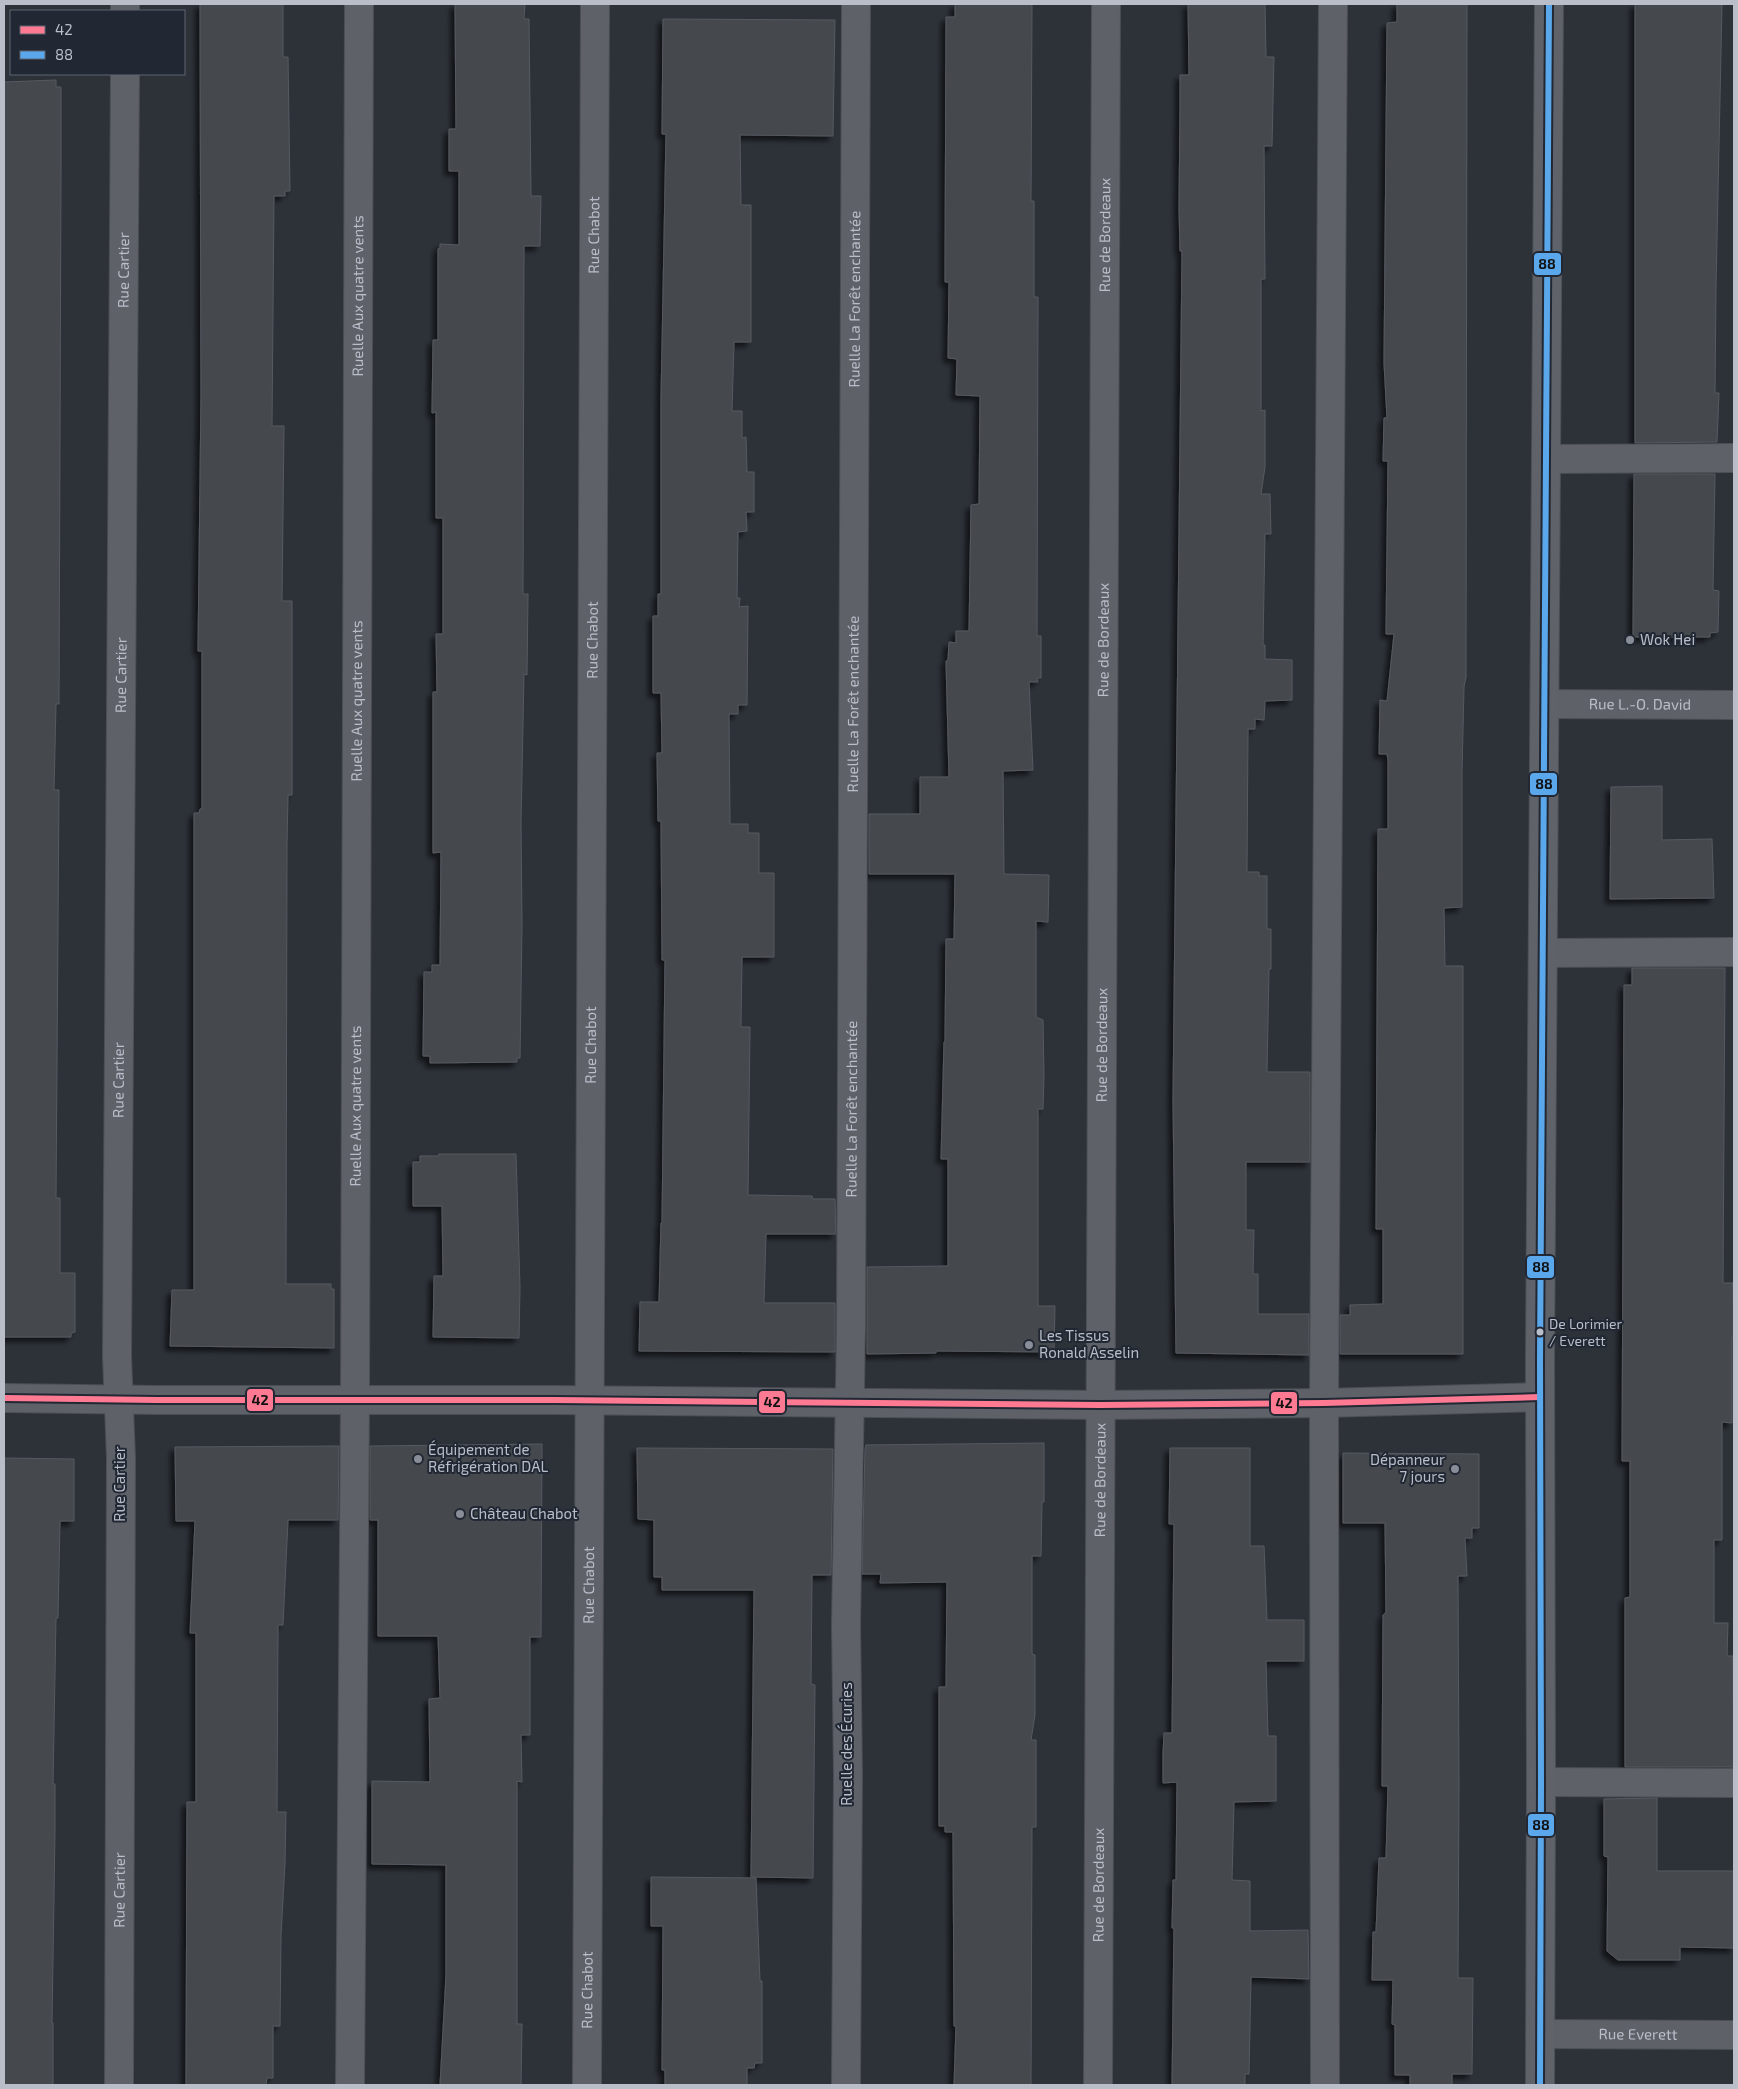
<svg xmlns="http://www.w3.org/2000/svg" width="1738" height="2089" font-family="'Exo 2',sans-serif">
	<style>
		.building { fill: #44484e; stroke: #565a61; filter: url(#shadow) }
		.lines { fill: none; stroke-linecap: round; stroke-linejoin: round }
		.minor-casing { stroke: #4b4e54; stroke-width: 30 }
		.major-casing { stroke: #4b4f56; stroke-width: 30 }
		.minor { stroke: #5e6168; stroke-width: 28 }
		.major { stroke: #5f6369; stroke-width: 28 }
		.bus-1-casing { stroke: #212834; stroke-width: 10 }
		.bus-2-casing { stroke: #212834; stroke-width: 10 }
		.bus-1 { stroke: #fe7a93; stroke-width: 6 }
		.bus-2 { stroke: #5aa8eb; stroke-width: 6 }
		.poi-dot { fill: #888d97; stroke: #212834; stroke-width: 2 }
		.bus-dot { fill: #b9bec9; stroke: #212834; stroke-width: 2 }
		.labels { text-anchor: middle; stroke-width: 4; stroke-linejoin: round; paint-order: stroke }
		.bus-label { font-size: 14px; fill: #b9bec9; stroke: #212834; text-anchor: start }
		.street-label { font-size: 15px; fill: #b9bec9; stroke: #212834 }
		.poi-label { font-size: 15px; fill: #b9bec9; stroke: #212834; text-anchor: start }
		.line-badge { stroke: #212834; stroke-width: 2 }
		.pale-badge-label { font-size: 14px; text-anchor: middle; font-weight: bold; fill: #111 }
	</style>
	<defs>
		<filter id="shadow"><feDropShadow dx="-4.5" dy="4.5" stdDeviation="2.5" flood-color="#0009"/></filter>
	</defs>
	<rect width="100%" height="100%" fill="#2d3239"/>
	<path class="building" d="M 200,4 L 283,4 L 283,57 L 288,57 L 290,191 L 285,191 L 285,196 L 274,196 L 272,426 L 284,426 L 282,601 L 292,601 L 292,795 L 288,795 L 287,844 L 286,1284 L 331,1284 L 331,1289 L 334,1289 L 334,1348 L 170,1346 L 172,1290 L 194,1290 L 194,813 L 199,813 L 200,809 L 202,809 L 202,651 L 198,651 L 201,396 Z
		M 455,4 L 525,4 L 524,19 L 529,19 L 531,196 L 541,196 L 540,246 L 524,246 L 523,594 L 528,594 L 527,675 L 524,674 L 521,824 L 522,925 L 520,1058 L 517,1058 L 517,1062 L 430,1063 L 430,1056 L 423,1056 L 424,972 L 432,972 L 432,965 L 440,965 L 441,852 L 433,853 L 433,692 L 437,692 L 436,634 L 443,634 L 443,518 L 436,518 L 436,412 L 432,413 L 433,340 L 438,340 L 438,249 L 440,248 L 440,244 L 459,245 L 459,171 L 449,171 L 449,129 L 456,129 Z
		M 955,4 L 1032,4 L 1031,201 L 1034,201 L 1034,297 L 1038,297 L 1037,636 L 1041,636 L 1041,678 L 1037,678 L 1038,682 L 1029,682 L 1033,770 L 1003,771 L 1004,874 L 1049,875 L 1048,922 L 1036,921 L 1036,1017 L 1043,1020 L 1044,1077 L 1043,1109 L 1038,1109 L 1038,1306 L 1055,1306 L 1054,1352 L 936,1351 L 936,1353 L 867,1354 L 867,1267 L 948,1266 L 948,1159 L 941,1159 L 944,1042 L 945,1042 L 946,939 L 954,939 L 955,874 L 869,874 L 869,814 L 920,814 L 920,777 L 949,777 L 946,661 L 948,660 L 949,642 L 956,643 L 956,631 L 969,631 L 971,505 L 979,504 L 980,396 L 956,395 L 957,359 L 948,358 L 949,282 L 945,282 L 946,17 L 955,17 Z
		M 1188,4 L 1265,4 L 1266,57 L 1274,57 L 1272,146 L 1264,146 L 1265,279 L 1261,279 L 1261,411 L 1265,410 L 1265,467 L 1261,494 L 1270,494 L 1271,534 L 1265,534 L 1263,645 L 1265,645 L 1265,659 L 1292,660 L 1292,700 L 1265,701 L 1264,720 L 1255,719 L 1255,729 L 1248,729 L 1247,872 L 1259,872 L 1259,876 L 1267,876 L 1267,929 L 1271,929 L 1271,969 L 1269,969 L 1267,1072 L 1310,1072 L 1310,1162 L 1246,1162 L 1246,1230 L 1254,1230 L 1253,1274 L 1258,1274 L 1258,1314 L 1309,1314 L 1309,1355 L 1176,1353 L 1173,1100 L 1182,251 L 1180,251 L 1179,208 L 1180,110 L 1180,75 L 1189,75 Z
		M 1397,4 L 1467,4 L 1466,677 L 1464,687 L 1462,774 L 1462,907 L 1444,908 L 1445,966 L 1463,966 L 1463,1354 L 1340,1354 L 1340,1315 L 1350,1315 L 1350,1305 L 1383,1304 L 1383,1229 L 1376,1229 L 1378,829 L 1388,829 L 1388,760 L 1387,754 L 1379,754 L 1380,700 L 1387,701 L 1394,634 L 1386,634 L 1388,461 L 1383,461 L 1384,418 L 1387,418 L 1384,363 L 1387,23 L 1397,22 Z
		M 1635,4 L 1722,4 L 1716,287 L 1715,393 L 1719,393 L 1717,442 L 1635,443 Z
		M 663,19 L 835,20 L 833,136 L 740,135 L 741,205 L 751,205 L 751,342 L 734,342 L 732,411 L 742,411 L 742,438 L 746,437 L 747,472 L 754,472 L 754,512 L 746,512 L 747,531 L 738,532 L 737,598 L 740,598 L 739,607 L 748,606 L 747,705 L 738,705 L 738,714 L 729,714 L 730,824 L 748,824 L 748,833 L 759,833 L 759,873 L 774,873 L 774,957 L 742,957 L 741,1027 L 750,1027 L 748,1195 L 812,1196 L 813,1199 L 835,1199 L 836,1234 L 766,1234 L 764,1303 L 835,1303 L 835,1352 L 639,1351 L 640,1302 L 659,1302 L 661,1223 L 662,1223 L 665,960 L 662,960 L 661,821 L 658,821 L 657,753 L 662,753 L 661,693 L 653,693 L 653,616 L 658,616 L 658,594 L 661,594 L 661,398 L 666,134 L 662,134 Z
		M 56,80 L 56,87 L 61,87 L 61,169 L 59,704 L 56,704 L 54,790 L 59,790 L 56,1198 L 60,1198 L 60,1273 L 75,1273 L 75,1332 L 71,1333 L 71,1337 L 4,1337 L 4,82 Z
		M 1634,474 L 1715,474 L 1713,590 L 1719,591 L 1718,632 L 1710,633 L 1710,637 L 1633,637 Z
		M 1662,786 L 1662,840 L 1712,839 L 1714,898 L 1610,899 L 1611,787 Z
		M 1632,968 L 1725,968 L 1723,1283 L 1733,1283 L 1734,1337 L 1732,1337 L 1732,1423 L 1722,1422 L 1722,1540 L 1714,1540 L 1714,1623 L 1728,1623 L 1727,1656 L 1733,1656 L 1734,1767 L 1625,1767 L 1625,1598 L 1630,1597 L 1630,1461 L 1622,1461 L 1624,985 L 1632,985 Z
		M 439,1154 L 516,1154 L 520,1288 L 519,1338 L 433,1337 L 434,1276 L 443,1276 L 442,1206 L 413,1206 L 413,1162 L 420,1162 L 420,1156 L 438,1156 Z
		M 1044,1443 L 1044,1502 L 1042,1502 L 1041,1556 L 1032,1556 L 1032,1654 L 1035,1655 L 1035,1715 L 1031,1740 L 1036,1740 L 1036,1827 L 1032,1827 L 1031,2085 L 954,2085 L 956,2026 L 954,2026 L 953,1832 L 945,1832 L 945,1826 L 939,1826 L 939,1687 L 946,1687 L 947,1582 L 880,1583 L 881,1574 L 862,1574 L 865,1449 L 866,1445 Z
		M 542,1444 L 541,1637 L 530,1637 L 530,1735 L 521,1735 L 522,1782 L 517,1781 L 517,2024 L 522,2024 L 521,2085 L 440,2085 L 446,1975 L 446,1865 L 372,1864 L 372,1781 L 430,1782 L 429,1699 L 440,1698 L 438,1636 L 378,1636 L 378,1520 L 370,1520 L 370,1446 Z
		M 339,1446 L 338,1520 L 288,1520 L 283,1625 L 278,1625 L 277,1812 L 286,1812 L 285,1863 L 281,1936 L 280,2026 L 273,2026 L 273,2078 L 267,2078 L 266,2085 L 186,2085 L 187,1802 L 196,1802 L 196,1633 L 190,1633 L 195,1521 L 176,1521 L 175,1447 Z
		M 637,1448 L 833,1449 L 831,1575 L 812,1575 L 811,1684 L 815,1685 L 813,1878 L 751,1877 L 754,1590 L 662,1590 L 662,1577 L 654,1577 L 654,1520 L 638,1519 Z
		M 1170,1448 L 1250,1448 L 1250,1546 L 1264,1546 L 1267,1620 L 1304,1620 L 1304,1661 L 1266,1661 L 1268,1736 L 1276,1736 L 1276,1801 L 1234,1802 L 1232,1880 L 1250,1881 L 1250,1931 L 1308,1930 L 1309,1979 L 1251,1977 L 1249,2074 L 1245,2074 L 1245,2085 L 1172,2085 L 1174,1928 L 1172,1928 L 1173,1880 L 1176,1880 L 1177,1782 L 1163,1783 L 1163,1754 L 1164,1733 L 1172,1733 L 1174,1524 L 1169,1524 Z
		M 1343,1453 L 1479,1454 L 1479,1528 L 1472,1528 L 1472,1538 L 1465,1538 L 1467,1576 L 1458,1576 L 1459,1785 L 1458,1978 L 1473,1978 L 1472,2074 L 1452,2074 L 1452,2085 L 1410,2085 L 1410,2075 L 1395,2075 L 1395,2025 L 1392,2024 L 1393,1980 L 1372,1980 L 1373,1932 L 1376,1932 L 1379,1858 L 1386,1858 L 1388,1786 L 1382,1786 L 1383,1615 L 1386,1612 L 1385,1523 L 1343,1523 Z
		M 4,1458 L 74,1459 L 74,1521 L 60,1521 L 58,1618 L 56,1618 L 53,1784 L 55,1784 L 55,1831 L 52,2023 L 53,2023 L 53,2085 L 4,2085 Z
		M 1657,1798 L 1657,1871 L 1734,1871 L 1734,1948 L 1680,1947 L 1680,1960 L 1618,1960 L 1607,1951 L 1608,1857 L 1604,1856 L 1604,1799 Z
		M 651,1877 L 756,1878 L 760,1981 L 762,1981 L 762,2063 L 755,2063 L 754,2068 L 747,2068 L 747,2085 L 665,2085 L 665,2070 L 662,2070 L 663,1926 L 651,1926 Z"/>
	<g class="lines">
		<g class="minor-casing">
			<g id="minor">
				<path d="M 125,11 L 125,4"/>
				<path d="M 1547,459 L 1734,458"/>
				<path id="s1" d="M 1545,704 L 1734,705"/>
				<path d="M 1543,953 L 1734,952"/>
				<path d="M 4,1398 L 157,1400 L 554,1400 L 1100,1405 L 1324,1403 L 1540,1397"/>
				<path d="M 1541,1782 L 1734,1783"/>
				<path id="s2" d="M 1540,2034 L 1734,2035"/>
				<path id="s3" d="M 119,2085 L 121,1458 L 117,1356 L 125,74"/>
				<path id="s4" d="M 350,2085 L 355,1400 L 359,4"/>
				<path id="s5" d="M 587,2085 L 595,4"/>
				<path id="s6" d="M 846,2085 L 848,1775 L 846,1625 L 851,1327 L 856,4"/>
				<path id="s7" d="M 1098,2085 L 1106,4"/>
				<path d="M 1325,2085 L 1324,1403 L 1333,4"/>
			</g>
		</g>
		<g class="major-casing">
			<path id="major" d="M 1540,2085 L 1541,1782 L 1540,1361 L 1549,4"/>
		</g>
		<use href="#minor" class="minor"/>
		<use href="#major" class="major"/>
		<g class="bus-1-casing">
			<path id="bus-1" d="M 4,1398 L 157,1400 L 554,1400 L 1100,1405 L 1324,1403 L 1540,1397"/>
		</g>
		<g class="bus-2-casing">
			<path id="bus-2" d="M 1540,2085 L 1541,1782 L 1540,1361 L 1549,4"/>
		</g>
		<use href="#bus-1" class="bus-1"/>
		<use href="#bus-2" class="bus-2"/>
	</g>
	<g class="poi-dot">
		<circle cx="1630" cy="640" r="5"/>
		<circle cx="1029" cy="1345" r="5"/>
		<circle cx="418" cy="1459" r="5"/>
		<circle cx="1455" cy="1469" r="5"/>
		<circle cx="460" cy="1514" r="5"/>
	</g>
	<circle class="bus-dot" cx="1540" cy="1332" r="4.5"/>
	<g class="labels">
		<g class="bus-label">
			<text x="1549" y="1329">De Lorimier<tspan x="1549" dy="17">/ Everett</tspan></text>
		</g>
		<g class="street-label">
			<text dy="5" stroke="none"><textPath href="#s5" startOffset="1850">Rue Chabot</textPath></text>
			<text dy="5" stroke="none"><textPath href="#s7" startOffset="1850">Rue de Bordeaux</textPath></text>
			<text dy="5" stroke="none"><textPath href="#s3" startOffset="1815">Rue Cartier</textPath></text>
			<text dy="5" stroke="none"><textPath href="#s4" startOffset="1789">Ruelle Aux quatre vents</textPath></text>
			<text dy="5" stroke="none"><textPath href="#s6" startOffset="1786">Ruelle La Forêt enchantée</textPath></text>
			<text dy="5" stroke="none"><textPath href="#s5" startOffset="1445">Rue Chabot</textPath></text>
			<text dy="5" stroke="none"><textPath href="#s7" startOffset="1445">Rue de Bordeaux</textPath></text>
			<text dy="5" stroke="none"><textPath href="#s3" startOffset="1410">Rue Cartier</textPath></text>
			<text dy="5" stroke="none"><textPath href="#s4" startOffset="1384">Ruelle Aux quatre vents</textPath></text>
			<text dy="5" stroke="none"><textPath href="#s6" startOffset="1381">Ruelle La Forêt enchantée</textPath></text>
			<text dy="5" stroke="none"><textPath href="#s1" startOffset="95">Rue L.-O. David</textPath></text>
			<text dy="5" stroke="none"><textPath href="#s5" startOffset="1040">Rue Chabot</textPath></text>
			<text dy="5" stroke="none"><textPath href="#s7" startOffset="1040">Rue de Bordeaux</textPath></text>
			<text dy="5" stroke="none"><textPath href="#s3" startOffset="1005">Rue Cartier</textPath></text>
			<text dy="5" stroke="none"><textPath href="#s4" startOffset="979">Ruelle Aux quatre vents</textPath></text>
			<text dy="5" stroke="none"><textPath href="#s6" startOffset="976">Ruelle La Forêt enchantée</textPath></text>
			<text dy="5" stroke="none"><textPath href="#s7" startOffset="605">Rue de Bordeaux</textPath></text>
			<text transform="translate(120 1484) rotate(-90)" y="5">Rue Cartier</text>
			<text dy="5" stroke="none"><textPath href="#s5" startOffset="500">Rue Chabot</textPath></text>
			<text transform="translate(847 1744) rotate(-90)" y="5">Ruelle des Écuries</text>
			<text dy="5" stroke="none"><textPath href="#s7" startOffset="200">Rue de Bordeaux</textPath></text>
			<text dy="5" stroke="none"><textPath href="#s3" startOffset="195">Rue Cartier</textPath></text>
			<text dy="5" stroke="none"><textPath href="#s5" startOffset="95">Rue Chabot</textPath></text>
			<text dy="5" stroke="none"><textPath href="#s2" startOffset="98">Rue Everett</textPath></text>
		</g>
		<g class="poi-label">
			<text x="1640" y="645">Wok Hei</text>
			<text x="1039" y="1341">Les Tissus<tspan x="1039" dy="17">Ronald Asselin</tspan></text>
			<text x="428" y="1455">Équipement de<tspan x="428" dy="17">Réfrigération DAL</tspan></text>
			<text x="1445" y="1465" text-anchor="end">Dépanneur<tspan x="1445" dy="17">7 jours</tspan></text>
			<text x="470" y="1519">Château Chabot</text>
		</g>
	</g>
	<g class="line-badge">
		<rect x="1533" y="252" width="29" height="24" rx="5" fill="#5aa8eb"/>
		<rect x="1529" y="772" width="29" height="24" rx="5" fill="#5aa8eb"/>
		<rect x="1526" y="1255" width="29" height="24" rx="5" fill="#5aa8eb"/>
		<rect x="246" y="1388" width="28" height="24" rx="5" fill="#fe7a93"/>
		<rect x="758" y="1390" width="28" height="24" rx="5" fill="#fe7a93"/>
		<rect x="1270" y="1391" width="28" height="24" rx="5" fill="#fe7a93"/>
		<rect x="1527" y="1813" width="28" height="24" rx="5" fill="#5aa8eb"/>
	</g>
	<g class="pale-badge-label">
		<text x="1547" y="269">88</text>
		<text x="1544" y="789">88</text>
		<text x="1541" y="1272">88</text>
		<text x="260" y="1405">42</text>
		<text x="772" y="1407">42</text>
		<text x="1284" y="1408">42</text>
		<text x="1541" y="1830">88</text>
	</g>
	<rect width="1738" height="2089" fill="none" stroke="#b9bec9" stroke-width="10"/>
	<rect x="10" y="10" width="175" height="65" fill="#212834" stroke="#5e6470"/>
	<rect x="20" y="26" width="25" height="8" fill="#fe7a93" stroke="#5e6470"/>
	<text x="55" y="35" font-size="15" fill="#b9bec9">42</text>
	<rect x="20" y="51" width="25" height="8" fill="#5aa8eb" stroke="#5e6470"/>
	<text x="55" y="60" font-size="15" fill="#b9bec9">88</text>
</svg>
